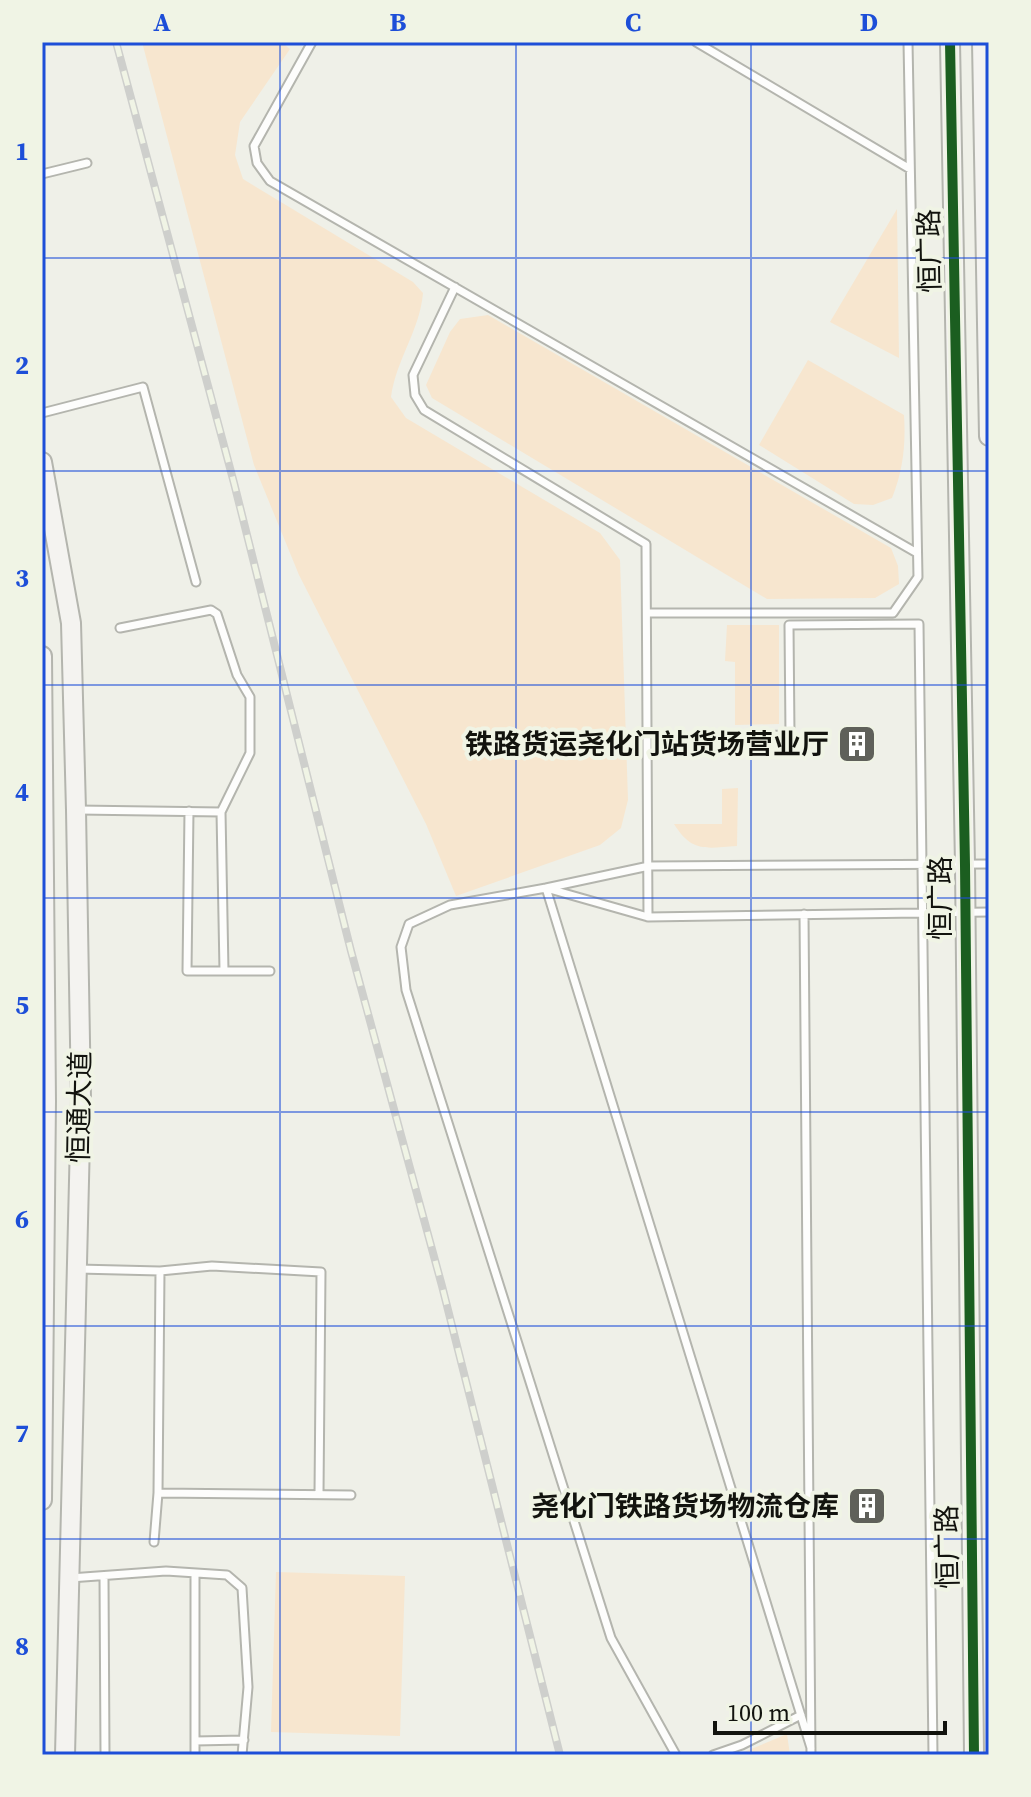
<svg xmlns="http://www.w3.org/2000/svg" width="1031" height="1797" font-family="'Source Serif 4','Noto Sans SC',serif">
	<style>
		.green { fill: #f7e6cf }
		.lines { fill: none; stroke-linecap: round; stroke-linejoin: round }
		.lane-casing { stroke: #b4b5ae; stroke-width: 11 }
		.secondary-casing { stroke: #b4b5ae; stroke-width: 22 }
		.lane { stroke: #fdfdfc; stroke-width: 7 }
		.secondary { stroke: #f4f3f0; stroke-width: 18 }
		.rail-casing { stroke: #cecfcc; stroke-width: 8 }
		.rail { stroke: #f0f4e5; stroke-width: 5; stroke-dasharray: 15; stroke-linecap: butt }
		.cycleway-casing { stroke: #f0f4e5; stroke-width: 15 }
		.cycleway { stroke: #1b5e20; stroke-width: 10 }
		.grid { fill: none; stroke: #1d4ed8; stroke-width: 2; stroke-opacity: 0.55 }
		.labels { text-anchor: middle; stroke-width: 8; stroke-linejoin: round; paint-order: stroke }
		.street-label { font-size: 28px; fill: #12130e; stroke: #f0f4e5 }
		.poi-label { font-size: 28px; font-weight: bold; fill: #12130e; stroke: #f0f4e5; text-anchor: end }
		.neatline { fill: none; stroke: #1d4ed8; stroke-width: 3 }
		.grid-label { font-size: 26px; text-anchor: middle; font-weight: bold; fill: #1d4ed8 }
	</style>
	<rect width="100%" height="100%" fill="#eff0e8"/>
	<path class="green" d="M 142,42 L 281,42 L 290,49 L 240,122 L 235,155 L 243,179 L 413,282 L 423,293 C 420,330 396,360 391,397 L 406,418 L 600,533 L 620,560 L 628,800 L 621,828 L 600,845 L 456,896 L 426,824 L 299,575 L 254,465 Z
		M 897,209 L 899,358 L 830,322 Z
		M 488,315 L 891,548 L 898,566 L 899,584 L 875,598 L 767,599 L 432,398 L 426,385 L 450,332 L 460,319 Z
		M 808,360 L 904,415 C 906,444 903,471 892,498 L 873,505 L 854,504 L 759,445 Z
		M 727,625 L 779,625 L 779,724 L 735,725 L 735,662 L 725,661 Z
		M 738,788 L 737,846 C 706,848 692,853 674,824 L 722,824 L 722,789 Z
		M 276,1572 L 405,1576 L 400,1736 L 271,1732 Z
		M 787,1734 L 790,1755 L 737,1755 Z"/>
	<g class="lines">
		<g class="lane-casing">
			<path id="lane" d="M 312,42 L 254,146 L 257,163 L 270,181 L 917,553
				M 696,42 L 910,169
				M 42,174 L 87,163
				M 455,287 L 413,375 L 415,395 L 424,410 L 646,544 L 648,917
				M 42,413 L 143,387 L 196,582
				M 648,613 L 893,613 L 918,577 L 908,42
				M 120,628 L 211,610 L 217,614 L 237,675 L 250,697 L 250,753 L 221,812 L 224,971
				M 715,736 L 790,735 L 789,625 L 919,624 L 933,1755
				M 78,810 L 221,812
				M 189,811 L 187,971 L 270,971
				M 804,914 L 811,1755
				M 78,1269 L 160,1271 L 212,1266 L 321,1272 L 319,1493
				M 158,1493 L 351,1495
				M 154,1542 L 158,1493 L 160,1271
				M 104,1577 L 105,1755
				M 70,1578 L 166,1571 L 227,1575 L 242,1588 L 248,1687 L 242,1755
				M 195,1741 L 244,1740
				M 811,1748 L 546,888 L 649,866 L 989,864
				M 195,1755 L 195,1575
				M 676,1755 L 611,1638 L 406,990 L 401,947 L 409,924 L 450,905 L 546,888 L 648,917 L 989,912
				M 713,1755 L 742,1745 L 801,1715"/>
		</g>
		<g class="secondary-casing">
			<path id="secondary" d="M 950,42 L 965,865 L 974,1755
				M 982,42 L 989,436
				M 42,462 L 71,623 L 76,810 L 81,1099 L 65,1755
				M 42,656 L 46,1101 L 42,1500"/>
		</g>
		<use href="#lane" class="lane"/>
		<use href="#secondary" class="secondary"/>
		<g class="rail-casing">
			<path id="rail" d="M 116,42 L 234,483 L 351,951 L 442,1286 L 560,1755"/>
		</g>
		<use href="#rail" class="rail"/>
		<g class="cycleway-casing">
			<path id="cycleway" d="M 950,42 L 965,865 L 974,1755"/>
		</g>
		<use href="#cycleway" class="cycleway"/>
	</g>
	<path class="grid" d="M 280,42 L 280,1755M 516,42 L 516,1755M 751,42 L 751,1755M 42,258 L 989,258M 42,471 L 989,471M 42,685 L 989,685M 42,898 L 989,898M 42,1112 L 989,1112M 42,1326 L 989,1326M 42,1539 L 989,1539"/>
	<defs>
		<g id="building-square" transform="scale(2)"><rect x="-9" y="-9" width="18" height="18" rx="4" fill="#5f605a" stroke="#f0f4e5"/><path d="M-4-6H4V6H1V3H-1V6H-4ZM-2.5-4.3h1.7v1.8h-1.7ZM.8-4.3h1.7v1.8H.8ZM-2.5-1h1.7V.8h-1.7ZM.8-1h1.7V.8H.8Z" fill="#fff"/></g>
	</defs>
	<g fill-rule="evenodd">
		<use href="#building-square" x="857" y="744"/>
		<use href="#building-square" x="867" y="1506"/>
	</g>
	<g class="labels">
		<g class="street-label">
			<text transform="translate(929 251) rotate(-91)" y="10">恒广路</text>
			<text transform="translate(940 898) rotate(-90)" y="10">恒广路</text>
			<text transform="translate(79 1107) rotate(-89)" y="10">恒通大道</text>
			<text transform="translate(947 1547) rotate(-91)" y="10">恒广路</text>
		</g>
		<g class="poi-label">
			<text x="829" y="754">铁路货运尧化门站货场营业厅</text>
			<text x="839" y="1516">尧化门铁路货场物流仓库</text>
		</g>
	</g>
	<rect width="1031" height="1797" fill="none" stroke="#f0f4e5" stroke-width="88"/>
	<path d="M715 1721v12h230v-12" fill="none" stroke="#12130e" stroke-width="4"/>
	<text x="727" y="1721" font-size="24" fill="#12130e" stroke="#f0f4e5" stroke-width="6" paint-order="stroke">100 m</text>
	<rect x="44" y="44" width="943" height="1709" class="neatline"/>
	<g class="grid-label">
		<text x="162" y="31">A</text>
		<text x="398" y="31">B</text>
		<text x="633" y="31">C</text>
		<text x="869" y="31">D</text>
		<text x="22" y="160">1</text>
		<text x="22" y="374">2</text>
		<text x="22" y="587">3</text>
		<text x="22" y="801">4</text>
		<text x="22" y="1014">5</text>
		<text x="22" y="1228">6</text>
		<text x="22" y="1442">7</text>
		<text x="22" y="1655">8</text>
	</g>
</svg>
